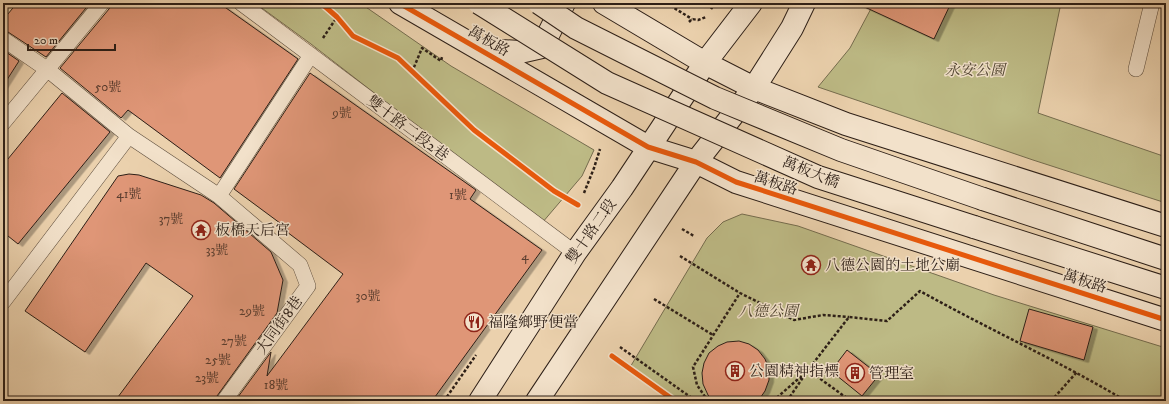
<svg xmlns="http://www.w3.org/2000/svg" width="1169" height="404" font-family="'IM FELL DW Pica','Noto Serif TC',serif">
	<style>
		.green { fill: #bdba85; stroke: #756c4e }
		.building { fill: #df9677; stroke: #2d1f17; filter: url(#shadow) }
		.lines { fill: none; stroke-linecap: round; stroke-linejoin: round }
		.lane-casing { stroke: #5c4c3c; stroke-width: 16 }
		.secondary-casing { stroke: #2d1f17; stroke-width: 24 }
		.path { stroke: #2d1f17; stroke-width: 2.5; stroke-dasharray: 3 2; stroke-linecap: butt }
		.lane { stroke: #f2e1ca; stroke-width: 15 }
		.secondary { stroke: #f2e1ca; stroke-width: 22 }
		.secondary-bridge-casing { stroke: #2d1f17; stroke-width: 24; stroke-linecap: butt }
		.secondary-bridge { stroke: #f2e1ca; stroke-width: 22 }
		.cycleway-casing { stroke: #f2e1ca; stroke-width: 8 }
		.cycleway { stroke: #e8590c; stroke-width: 5 }
		.labels { text-anchor: middle; stroke-width: 3; stroke-linejoin: round; paint-order: stroke }
		.number-label { font-size: 13px; fill: #5a3d2f }
		.street-label { font-size: 15px; fill: #2d1f17; stroke: #f2e1ca }
		.park-label { font-size: 15px; font-style: italic; fill: #514632; stroke: #f2e1ca }
		.poi-label { font-size: 15px; fill: #2d1f17; stroke: #f2e1ca; text-anchor: start }
	</style>
	<defs>
		<filter id="shadow"><feDropShadow dx="4.5" dy="2.5" stdDeviation="0" flood-color="#0004"/></filter>
	</defs>
	<rect width="100%" height="100%" fill="#ebd1ad"/>
	<filter id="stains"><feTurbulence type="fractalNoise" baseFrequency=".005" numOctaves="4"/><feColorMatrix values="0 0 0 0 .2 0 0 0 0 .09 0 0 0 0 .02 0 0 0 .5 -.17"/></filter>
	<radialGradient id="worn" r=".72"><stop offset=".6" stop-color="#630" stop-opacity="0"/><stop offset="1" stop-color="#630" stop-opacity=".3"/></radialGradient>
	<path class="green" d="M 255,3 L 360,3 L 451,66 L 594,150 L 582,176 L 542,223 L 311,44 Z
		M 874,3 L 1061,3 L 1038,113 L 1166,157 L 1166,203 L 1033,160 L 818,87 L 850,48 Z
		M 742,214 L 798,226 L 994,295 L 1166,348 L 1166,401 L 677,401 L 629,369 L 707,238 L 723,222 Z"/>
	<path class="building" d="M 17,3 L 90,3 L 46,57 L 8,32 L 3,30 L 3,20 Z
		M 111,3 L 219,3 L 298,59 L 220,178 L 128,110 L 121,118 L 60,68 L 109,9 Z
		M 856,3 L 951,3 L 934,39 Z
		M 3,50 L 19,61 L 3,86 Z
		M 310,73 L 476,190 L 470,199 L 542,250 L 432,401 L 235,401 L 271,352 L 267,376 L 343,274 L 287,232 L 288,229 L 234,189 Z
		M 62,93 L 110,132 L 18,244 L 3,232 L 3,165 Z
		M 129,174 L 139,175 L 201,195 L 214,203 L 271,252 L 283,280 L 277,313 L 217,396 L 215,401 L 115,401 L 193,296 L 146,263 L 85,352 L 25,311 L 118,176 Z
		M 1029,309 L 1093,327 L 1084,360 L 1020,341 Z
		M 739,341 L 749,344 L 758,350 L 765,359 L 769,369 L 769,380 L 765,391 L 758,401 L 714,401 L 708,395 L 703,384 L 702,373 L 704,363 L 709,353 L 718,346 L 727,342 Z
		M 847,350 L 879,375 L 862,396 L 831,371 Z"/>
	<g class="lines">
		<g class="lane-casing">
			<path id="lane" d="M 241,3 L 575,253
				M 3,39 L 48,70 L 129,136 L 219,196 L 300,265 L 308,286 L 224,401
				M 1136,69 L 1152,3
				M 3,123 L 102,3
				M 219,196 L 311,55
				M 3,302 L 129,136"/>
		</g>
		<g class="secondary-casing">
			<path id="secondary" d="M 400,3 L 648,147 L 696,162 L 736,182 L 1166,320
				M 604,3 L 705,63 L 754,88 L 846,124 L 1166,226
				M 484,50 L 520,52 L 542,47 L 564,3
				M 983,199 L 1166,259
				M 974,227 L 1166,288
				M 480,401 L 575,253 L 622,188 L 705,63 L 751,3
				M 537,401 L 696,162 L 754,88 L 792,28 L 804,3"/>
		</g>
		<path class="path" d="M 367,3 L 375,8
			M 666,3 L 692,19
			M 711,9 L 715,3
			M 689,22 L 692,19 L 698,20 L 706,17
			M 323,38 L 337,17
			M 412,72 L 422,48 L 441,61 L 442,57
			M 584,193 L 594,168 L 600,149
			M 682,229 L 694,236
			M 680,256 L 740,293 L 794,320 L 823,315 L 849,317
			M 654,299 L 713,335
			M 620,347 L 696,401
			M 808,370 L 851,401
			M 444,401 L 476,355
			M 708,401 L 697,385 L 693,367 L 740,293
			M 773,401 L 805,373
			M 787,401 L 808,370 L 849,317 L 887,321 L 920,291 C 988,329 1059,361 1126,401
			M 1051,401 L 1077,372"/>
		<use href="#lane" class="lane"/>
		<use href="#secondary" class="secondary"/>
		<g class="secondary-bridge-casing">
			<path id="secondary-bridge" d="M 479,3 L 607,83 L 818,177 L 974,227
				M 539,3 L 576,28 L 715,98 L 841,150 L 983,199"/>
		</g>
		<use href="#secondary-bridge" class="secondary-bridge"/>
		<g class="cycleway-casing">
			<path id="cycleway" d="M 321,3 L 337,17 L 353,36 L 398,58 L 474,130 L 554,191 L 578,205
				M 399,3 L 648,147 L 696,162 L 736,182 L 1166,320
				M 612,356 L 675,401"/>
		</g>
		<use href="#cycleway" class="cycleway"/>
	</g>
	<defs>
		<g id="temple-ring" transform="scale(1)"><circle r="9.5" fill="#f2e1ca" stroke="#8f2418" stroke-width="1.5"/><path d="M0-6L5-2H3V0L6.5 2.5H4V6H1.5V3h-3V6H-4V2.5H-6.5L-3 0V-2H-5Z" fill="#8f2418"/></g>
		<g id="restaurant-ring" transform="scale(1)"><circle r="9.5" fill="#f2e1ca" stroke="#8f2418" stroke-width="1.5"/><path d="M-5-6h1v4h1v-4h1v4h1v-4h1v5L-1.5 .5V6h-2V.5L-5-1ZM5-6V6H3V1.5H1.5Q1.5-4 5-6Z" fill="#8f2418"/></g>
		<g id="building-ring" transform="scale(1)"><circle r="9.5" fill="#f2e1ca" stroke="#8f2418" stroke-width="1.5"/><path d="M-4-6H4V6H1V3H-1V6H-4ZM-2.5-4.3h1.7v1.8h-1.7ZM.8-4.3h1.7v1.8H.8ZM-2.5-1h1.7V.8h-1.7ZM.8-1h1.7V.8H.8Z" fill="#8f2418"/></g>
	</defs>
	<g fill-rule="evenodd">
		<use href="#temple-ring" x="201" y="230"/>
		<use href="#temple-ring" x="811" y="265"/>
		<use href="#restaurant-ring" x="474" y="322"/>
		<use href="#building-ring" x="735" y="371"/>
		<use href="#building-ring" x="855" y="373"/>
	</g>
	<g class="labels">
		<g class="number-label">
			<text x="108" y="91">50號</text>
			<text x="342" y="117">9號</text>
			<text x="129" y="198">41號</text>
			<text x="458" y="199">1號</text>
			<text x="171" y="223">37號</text>
			<text x="217" y="254">33號</text>
			<text x="525" y="260">4</text>
			<text x="368" y="300">30號</text>
			<text x="252" y="315">29號</text>
			<text x="234" y="345">27號</text>
			<text x="218" y="364">25號</text>
			<text x="207" y="382">23號</text>
			<text x="276" y="389">18號</text>
		</g>
		<g class="street-label">
			<text transform="translate(489 41) rotate(30)" y="5">萬板路</text>
			<text transform="translate(408 128) rotate(37)" y="5">雙十路二段2巷</text>
			<text transform="translate(811 172) rotate(22)" y="5">萬板大橋</text>
			<text transform="translate(776 183) rotate(18)" y="5">萬板路</text>
			<text transform="translate(591 231) rotate(-55)" y="5">雙十路二段</text>
			<text transform="translate(1085 281) rotate(18)" y="5">萬板路</text>
			<text transform="translate(279 325) rotate(-54)" y="5">大同街8巷</text>
		</g>
		<g class="park-label">
			<text x="975" y="75">永安公園</text>
			<text x="768" y="316">八德公園</text>
		</g>
		<g class="poi-label">
			<text x="215" y="235">板橋天后宮</text>
			<text x="825" y="270">八德公園的土地公廟</text>
			<text x="488" y="327">福隆鄉野便當</text>
			<text x="749" y="376">公園精神指標</text>
			<text x="869" y="378">管理室</text>
		</g>
	</g>
	<rect width="1169" height="404" fill="none" stroke="#ebd1ad" stroke-width="16"/>
	<rect x="4" y="4" width="1161" height="396" fill="none" stroke="#2d1f17" stroke-width="2"/>
	<rect x="8" y="8" width="1153" height="388" fill="none" stroke="#2d1f17"/>
	<path d="M28 44v6h87v-6" fill="none" stroke="#2d1f17" stroke-width="2"/>
	<text x="34" y="44" font-size="12" fill="#2d1f17" stroke="#f2e1ca" stroke-width="3" paint-order="stroke">20 m</text>
	<rect width="100%" height="100%" filter="url(#stains)"/>
	<rect width="100%" height="100%" fill="url(#worn)"/>
</svg>
